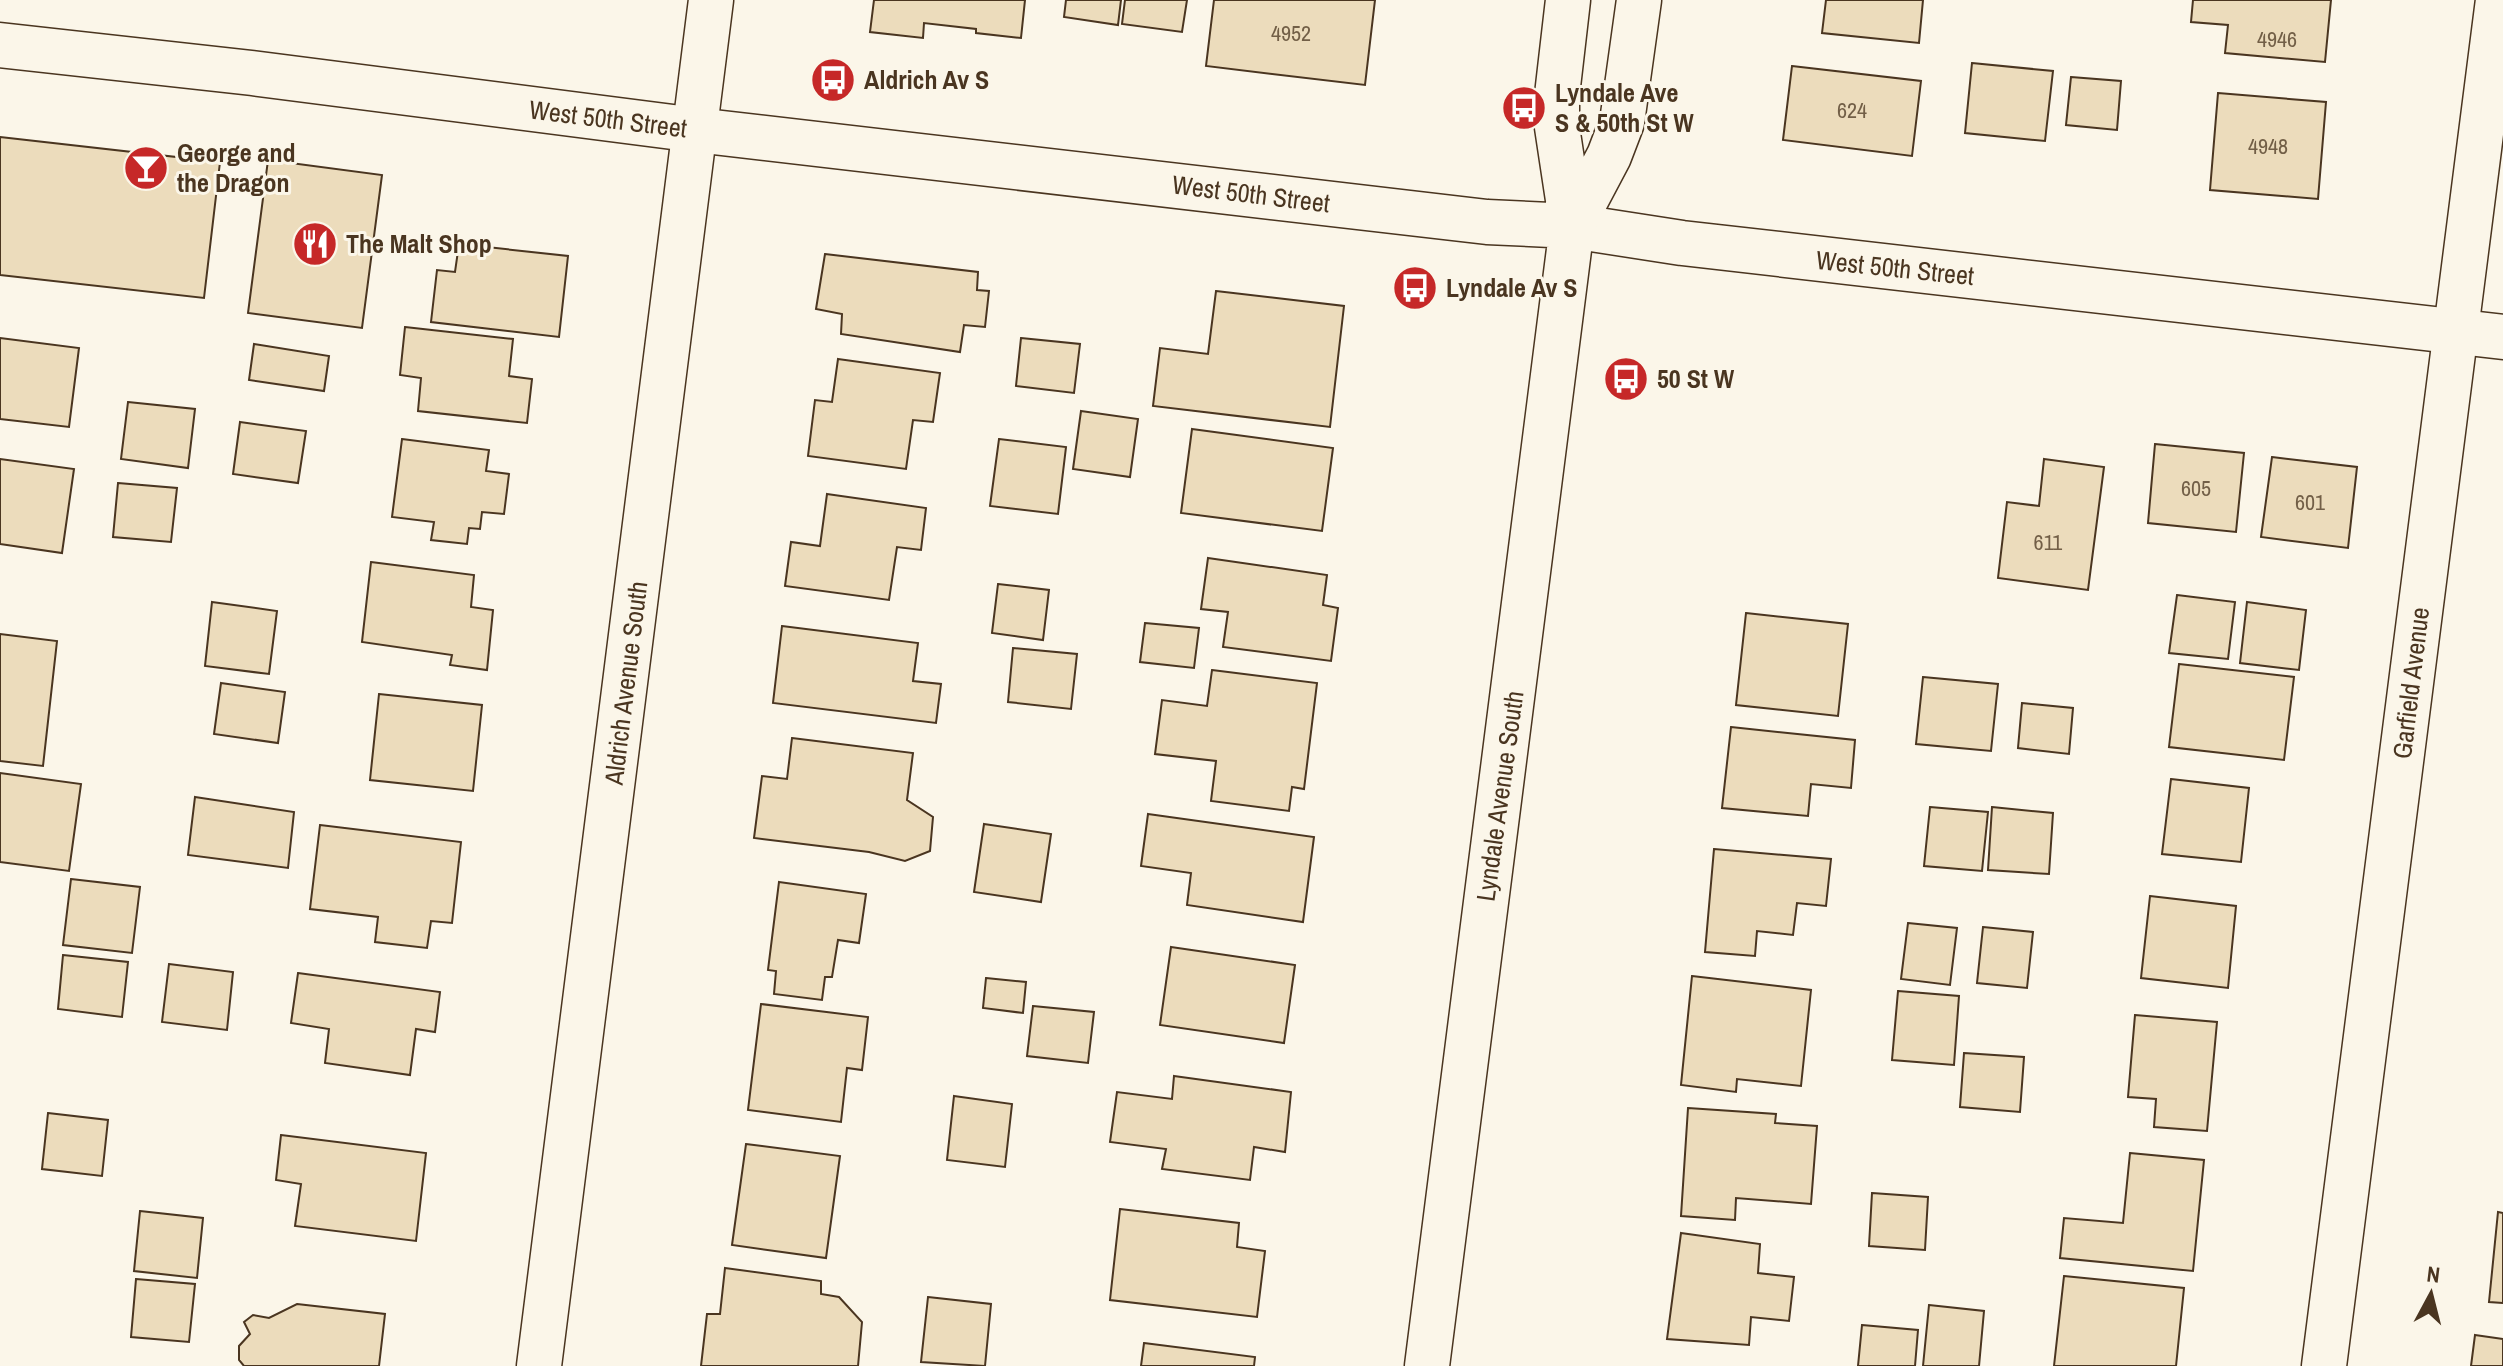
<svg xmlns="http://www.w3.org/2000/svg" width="2503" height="1366" font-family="'Archivo Narrow',sans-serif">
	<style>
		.building { fill: #ecdcbc; stroke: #4a3520; stroke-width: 2 }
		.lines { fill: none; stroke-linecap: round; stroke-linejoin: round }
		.minor-casing { stroke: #4a3520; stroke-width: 47 }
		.tertiary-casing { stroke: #4a3520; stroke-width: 47 }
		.secondary-casing { stroke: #4a3520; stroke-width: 47 }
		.minor { stroke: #fbf6e9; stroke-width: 44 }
		.tertiary { stroke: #fbf6e9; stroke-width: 44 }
		.secondary { stroke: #fbf6e9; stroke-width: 44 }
		.labels { text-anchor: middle; stroke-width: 6; stroke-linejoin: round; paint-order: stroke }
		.number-label { font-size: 22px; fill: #725f47 }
		.poi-label { font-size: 26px; font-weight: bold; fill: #4a3520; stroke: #fbf6e9; text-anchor: start }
		.street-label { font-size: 26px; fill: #4a3520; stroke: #fbf6e9 }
	</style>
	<rect width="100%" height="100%" fill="#fbf6e9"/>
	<path class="building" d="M 874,0 L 1025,0 L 1021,38 L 976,33 L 976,29 L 924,23 L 923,38 L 870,32 Z
		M 1066,0 L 1121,0 L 1118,25 L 1064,17 Z
		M 1125,0 L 1187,0 L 1182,32 L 1122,24 Z
		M 1214,0 L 1375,0 L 1365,85 L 1206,66 Z
		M 1826,0 L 1923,0 L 1919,43 L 1822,33 Z
		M 2193,0 L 2331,0 L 2325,62 L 2225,53 L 2228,25 L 2191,22 Z
		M 1972,63 L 2053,71 L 2045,141 L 1965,133 Z
		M 1792,66 L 1921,81 L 1912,156 L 1783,140 Z
		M 2071,77 L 2121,81 L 2117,130 L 2066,125 Z
		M 2218,93 L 2326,102 L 2318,199 L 2210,190 Z
		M 0,137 L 220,162 L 204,298 L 0,275 Z
		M 268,160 L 382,175 L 362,328 L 248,313 Z
		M 459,244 L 568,256 L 559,337 L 431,322 L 437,270 L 455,272 Z
		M 825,254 L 978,272 L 977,290 L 989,291 L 985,327 L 964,325 L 960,352 L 841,334 L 842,314 L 816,309 Z
		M 1216,291 L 1344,306 L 1330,427 L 1153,406 L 1160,348 L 1208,354 Z
		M 405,327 L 513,339 L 509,376 L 532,379 L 527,423 L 418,411 L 421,378 L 400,375 Z
		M 0,338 L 79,348 L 69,427 L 0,419 Z
		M 1021,338 L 1080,344 L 1074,393 L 1016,386 Z
		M 254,344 L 329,356 L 324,391 L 249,380 Z
		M 838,359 L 940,373 L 933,422 L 913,420 L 906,469 L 808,456 L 815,400 L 832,402 Z
		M 128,402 L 195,409 L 188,468 L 121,459 Z
		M 1081,411 L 1138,419 L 1130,477 L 1073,469 Z
		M 240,422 L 306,431 L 298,483 L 233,474 Z
		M 1192,429 L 1333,448 L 1322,531 L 1181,513 Z
		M 402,439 L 489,450 L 486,471 L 509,474 L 504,514 L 482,512 L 480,529 L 469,528 L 467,544 L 431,540 L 434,522 L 392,517 Z
		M 999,439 L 1066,447 L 1058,514 L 990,506 Z
		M 2155,444 L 2244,453 L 2236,532 L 2148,523 Z
		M 2272,457 L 2357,467 L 2348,548 L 2261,537 Z
		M 0,459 L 74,469 L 62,553 L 0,544 Z
		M 2044,459 L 2104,467 L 2088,590 L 1998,578 L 2007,502 L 2039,506 Z
		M 118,483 L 177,488 L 171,542 L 113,537 Z
		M 827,494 L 926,508 L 921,550 L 897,547 L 889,600 L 785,586 L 791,542 L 820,546 Z
		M 1208,558 L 1327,575 L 1323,605 L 1338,608 L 1331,661 L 1223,647 L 1228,612 L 1201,609 Z
		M 371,562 L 474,575 L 471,607 L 493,610 L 487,670 L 450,665 L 452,655 L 362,642 Z
		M 998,584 L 1049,590 L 1043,640 L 992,633 Z
		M 2177,595 L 2235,602 L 2228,659 L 2169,653 Z
		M 212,602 L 277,611 L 269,674 L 205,666 Z
		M 2247,602 L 2306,610 L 2299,670 L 2240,663 Z
		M 1746,613 L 1848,624 L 1838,716 L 1736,705 Z
		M 1145,623 L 1199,628 L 1194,668 L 1140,662 Z
		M 782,626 L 918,643 L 913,681 L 941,684 L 936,723 L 773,703 Z
		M 0,634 L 57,641 L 43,766 L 0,761 Z
		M 1013,648 L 1077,654 L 1071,709 L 1008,702 Z
		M 2179,664 L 2294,677 L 2284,760 L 2169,747 Z
		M 1212,670 L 1317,683 L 1304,789 L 1292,787 L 1289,811 L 1211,801 L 1216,761 L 1155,754 L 1162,700 L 1207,706 Z
		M 1923,677 L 1998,684 L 1991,751 L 1916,744 Z
		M 221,683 L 285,692 L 278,743 L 214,734 Z
		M 379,694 L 482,705 L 473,791 L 370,780 Z
		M 2022,703 L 2073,708 L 2069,754 L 2018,748 Z
		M 1731,727 L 1855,740 L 1851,788 L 1811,784 L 1808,816 L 1722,808 Z
		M 792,738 L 913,753 L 907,800 L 933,817 L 930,851 L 905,861 L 869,852 L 754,838 L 762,776 L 787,779 Z
		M 0,773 L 81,784 L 69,871 L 0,862 Z
		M 2171,779 L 2249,788 L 2241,862 L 2162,854 Z
		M 195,797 L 294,812 L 288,868 L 188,855 Z
		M 1930,807 L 1988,812 L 1982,871 L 1924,866 Z
		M 1992,807 L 2053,813 L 2049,874 L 1988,870 Z
		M 1148,814 L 1314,837 L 1303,922 L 1187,905 L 1191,873 L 1141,866 Z
		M 984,824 L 1051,834 L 1041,902 L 974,892 Z
		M 320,825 L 461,842 L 452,923 L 431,921 L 427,948 L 375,942 L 378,917 L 310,909 Z
		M 1714,849 L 1831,859 L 1826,906 L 1797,903 L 1793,935 L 1757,931 L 1755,956 L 1705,952 Z
		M 71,879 L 140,887 L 132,953 L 63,945 Z
		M 779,882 L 866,894 L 859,943 L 838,940 L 832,977 L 825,977 L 822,1000 L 774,994 L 776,971 L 768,970 Z
		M 2150,896 L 2236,906 L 2228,988 L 2141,978 Z
		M 1908,923 L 1957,928 L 1950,985 L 1901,979 Z
		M 1983,927 L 2033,932 L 2027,988 L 1977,983 Z
		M 1171,947 L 1295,965 L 1284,1043 L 1160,1025 Z
		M 63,955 L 128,962 L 122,1017 L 58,1009 Z
		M 169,964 L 233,972 L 227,1030 L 162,1022 Z
		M 298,973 L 440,992 L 435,1032 L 416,1029 L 410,1075 L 325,1063 L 329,1029 L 291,1023 Z
		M 1692,976 L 1811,990 L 1801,1086 L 1737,1079 L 1736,1092 L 1681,1085 Z
		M 986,978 L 1026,982 L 1023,1013 L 983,1008 Z
		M 1898,991 L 1959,996 L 1954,1065 L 1892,1060 Z
		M 761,1004 L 868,1017 L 862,1070 L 847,1068 L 841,1122 L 748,1110 Z
		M 1033,1006 L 1094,1012 L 1088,1063 L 1027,1056 Z
		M 2135,1015 L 2217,1022 L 2207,1131 L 2154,1127 L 2156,1099 L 2128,1097 Z
		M 1964,1053 L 2024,1057 L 2020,1112 L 1960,1107 Z
		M 1174,1076 L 1291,1092 L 1285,1152 L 1254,1147 L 1250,1180 L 1162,1169 L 1166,1149 L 1110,1142 L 1117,1092 L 1172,1099 Z
		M 954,1096 L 1012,1104 L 1005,1167 L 947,1160 Z
		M 1688,1108 L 1776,1114 L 1775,1123 L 1817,1126 L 1811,1204 L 1736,1198 L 1735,1220 L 1681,1216 Z
		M 48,1113 L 108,1120 L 102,1176 L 42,1169 Z
		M 281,1135 L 426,1153 L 416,1241 L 295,1226 L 301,1184 L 276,1180 Z
		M 746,1144 L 840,1156 L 826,1258 L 732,1245 Z
		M 2130,1153 L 2204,1160 L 2193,1271 L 2060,1258 L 2064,1218 L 2123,1223 Z
		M 1872,1193 L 1928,1197 L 1925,1250 L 1869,1246 Z
		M 1120,1209 L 1239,1223 L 1237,1247 L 1265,1251 L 1257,1317 L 1110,1300 Z
		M 140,1211 L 203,1218 L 197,1278 L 134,1271 Z
		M 2498,1212 L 2503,1213 L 2503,1303 L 2489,1302 Z
		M 1681,1233 L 1760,1244 L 1758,1273 L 1794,1277 L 1789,1321 L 1751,1317 L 1749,1345 L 1667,1339 Z
		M 725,1268 L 821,1281 L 821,1294 L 839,1297 L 862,1322 L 858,1366 L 701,1366 L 707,1314 L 720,1314 Z
		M 2064,1276 L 2184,1288 L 2176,1366 L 2054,1366 Z
		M 136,1279 L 195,1284 L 189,1342 L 131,1337 Z
		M 928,1297 L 991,1304 L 985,1366 L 921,1362 Z
		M 297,1304 L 385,1314 L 379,1366 L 244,1366 L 239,1360 L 239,1346 L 250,1334 L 244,1322 L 253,1315 L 269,1318 Z
		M 1929,1305 L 1984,1311 L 1979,1366 L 1923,1366 Z
		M 1862,1325 L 1918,1330 L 1915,1366 L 1858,1366 Z
		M 2475,1335 L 2503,1339 L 2503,1366 L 2471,1366 Z
		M 1144,1343 L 1255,1357 L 1254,1366 L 1141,1366 Z"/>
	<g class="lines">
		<g class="minor-casing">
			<path id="minor" d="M 539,1366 L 711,0
				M 2324,1366 L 2498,0"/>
		</g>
		<g class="tertiary-casing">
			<path id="tertiary" d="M 1572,226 L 1682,243 L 2503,337"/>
		</g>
		<g class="secondary-casing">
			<path id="secondary" d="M 0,45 L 252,73 L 696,130 L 1487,222 L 1572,226
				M 1572,226 L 1609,156 L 1622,122 L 1639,0
				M 1427,1366 L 1572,226 L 1557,127 L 1557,95 L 1568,0"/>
		</g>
		<use href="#minor" class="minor"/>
		<use href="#tertiary" class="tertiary"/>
		<use href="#secondary" class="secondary"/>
	</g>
	<defs>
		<g id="bus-disc" transform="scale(2.3)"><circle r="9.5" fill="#c62828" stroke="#fbf6e9"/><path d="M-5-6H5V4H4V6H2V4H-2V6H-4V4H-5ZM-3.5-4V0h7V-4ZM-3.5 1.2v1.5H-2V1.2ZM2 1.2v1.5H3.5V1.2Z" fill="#fff"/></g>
		<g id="bar-disc" transform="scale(2.3)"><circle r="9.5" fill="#c62828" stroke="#fbf6e9"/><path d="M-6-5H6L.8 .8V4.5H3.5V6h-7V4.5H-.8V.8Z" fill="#fff"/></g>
		<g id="restaurant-disc" transform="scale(2.3)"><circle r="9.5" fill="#c62828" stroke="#fbf6e9"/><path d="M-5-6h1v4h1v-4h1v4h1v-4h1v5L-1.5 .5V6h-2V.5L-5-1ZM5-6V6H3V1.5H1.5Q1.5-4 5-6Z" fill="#fff"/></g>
	</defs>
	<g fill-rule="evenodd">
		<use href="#bus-disc" x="833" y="80"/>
		<use href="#bus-disc" x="1524" y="108"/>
		<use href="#bar-disc" x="146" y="168"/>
		<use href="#restaurant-disc" x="315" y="244"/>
		<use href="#bus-disc" x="1415" y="288"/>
		<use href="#bus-disc" x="1626" y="379"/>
	</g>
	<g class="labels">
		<g class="number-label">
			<text x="1291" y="41">4952</text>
			<text x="2277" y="47">4946</text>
			<text x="1852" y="118">624</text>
			<text x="2268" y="154">4948</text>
			<text x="2196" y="496">605</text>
			<text x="2310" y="510">601</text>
			<text x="2048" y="550">611</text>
		</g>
		<g class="poi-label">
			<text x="864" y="89">Aldrich Av S</text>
			<text x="1555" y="102">Lyndale Ave<tspan x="1555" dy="30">S &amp; 50th St W</tspan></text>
			<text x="177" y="162">George and<tspan x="177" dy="30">the Dragon</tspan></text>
			<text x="346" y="253">The Malt Shop</text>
			<text x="1446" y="297">Lyndale Av S</text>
			<text x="1657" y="388">50 St W</text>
		</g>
		<g class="street-label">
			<text transform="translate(608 119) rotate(7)" y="9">West 50th Street</text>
			<text transform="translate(1251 194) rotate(7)" y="9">West 50th Street</text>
			<text transform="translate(1895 268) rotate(6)" y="9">West 50th Street</text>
			<text transform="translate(626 683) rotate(-83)" y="9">Aldrich Avenue South</text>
			<text transform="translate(2411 683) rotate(-83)" y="9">Garfield Avenue</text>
			<text transform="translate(1500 796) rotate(-82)" y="9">Lyndale Avenue South</text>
		</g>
	</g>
	<g transform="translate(2431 1294) rotate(7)" stroke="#fbf6e9" stroke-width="6" paint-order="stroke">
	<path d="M0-6L14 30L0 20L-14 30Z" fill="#4a3520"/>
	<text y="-12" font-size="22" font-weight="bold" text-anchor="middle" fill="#4a3520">N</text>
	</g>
</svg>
